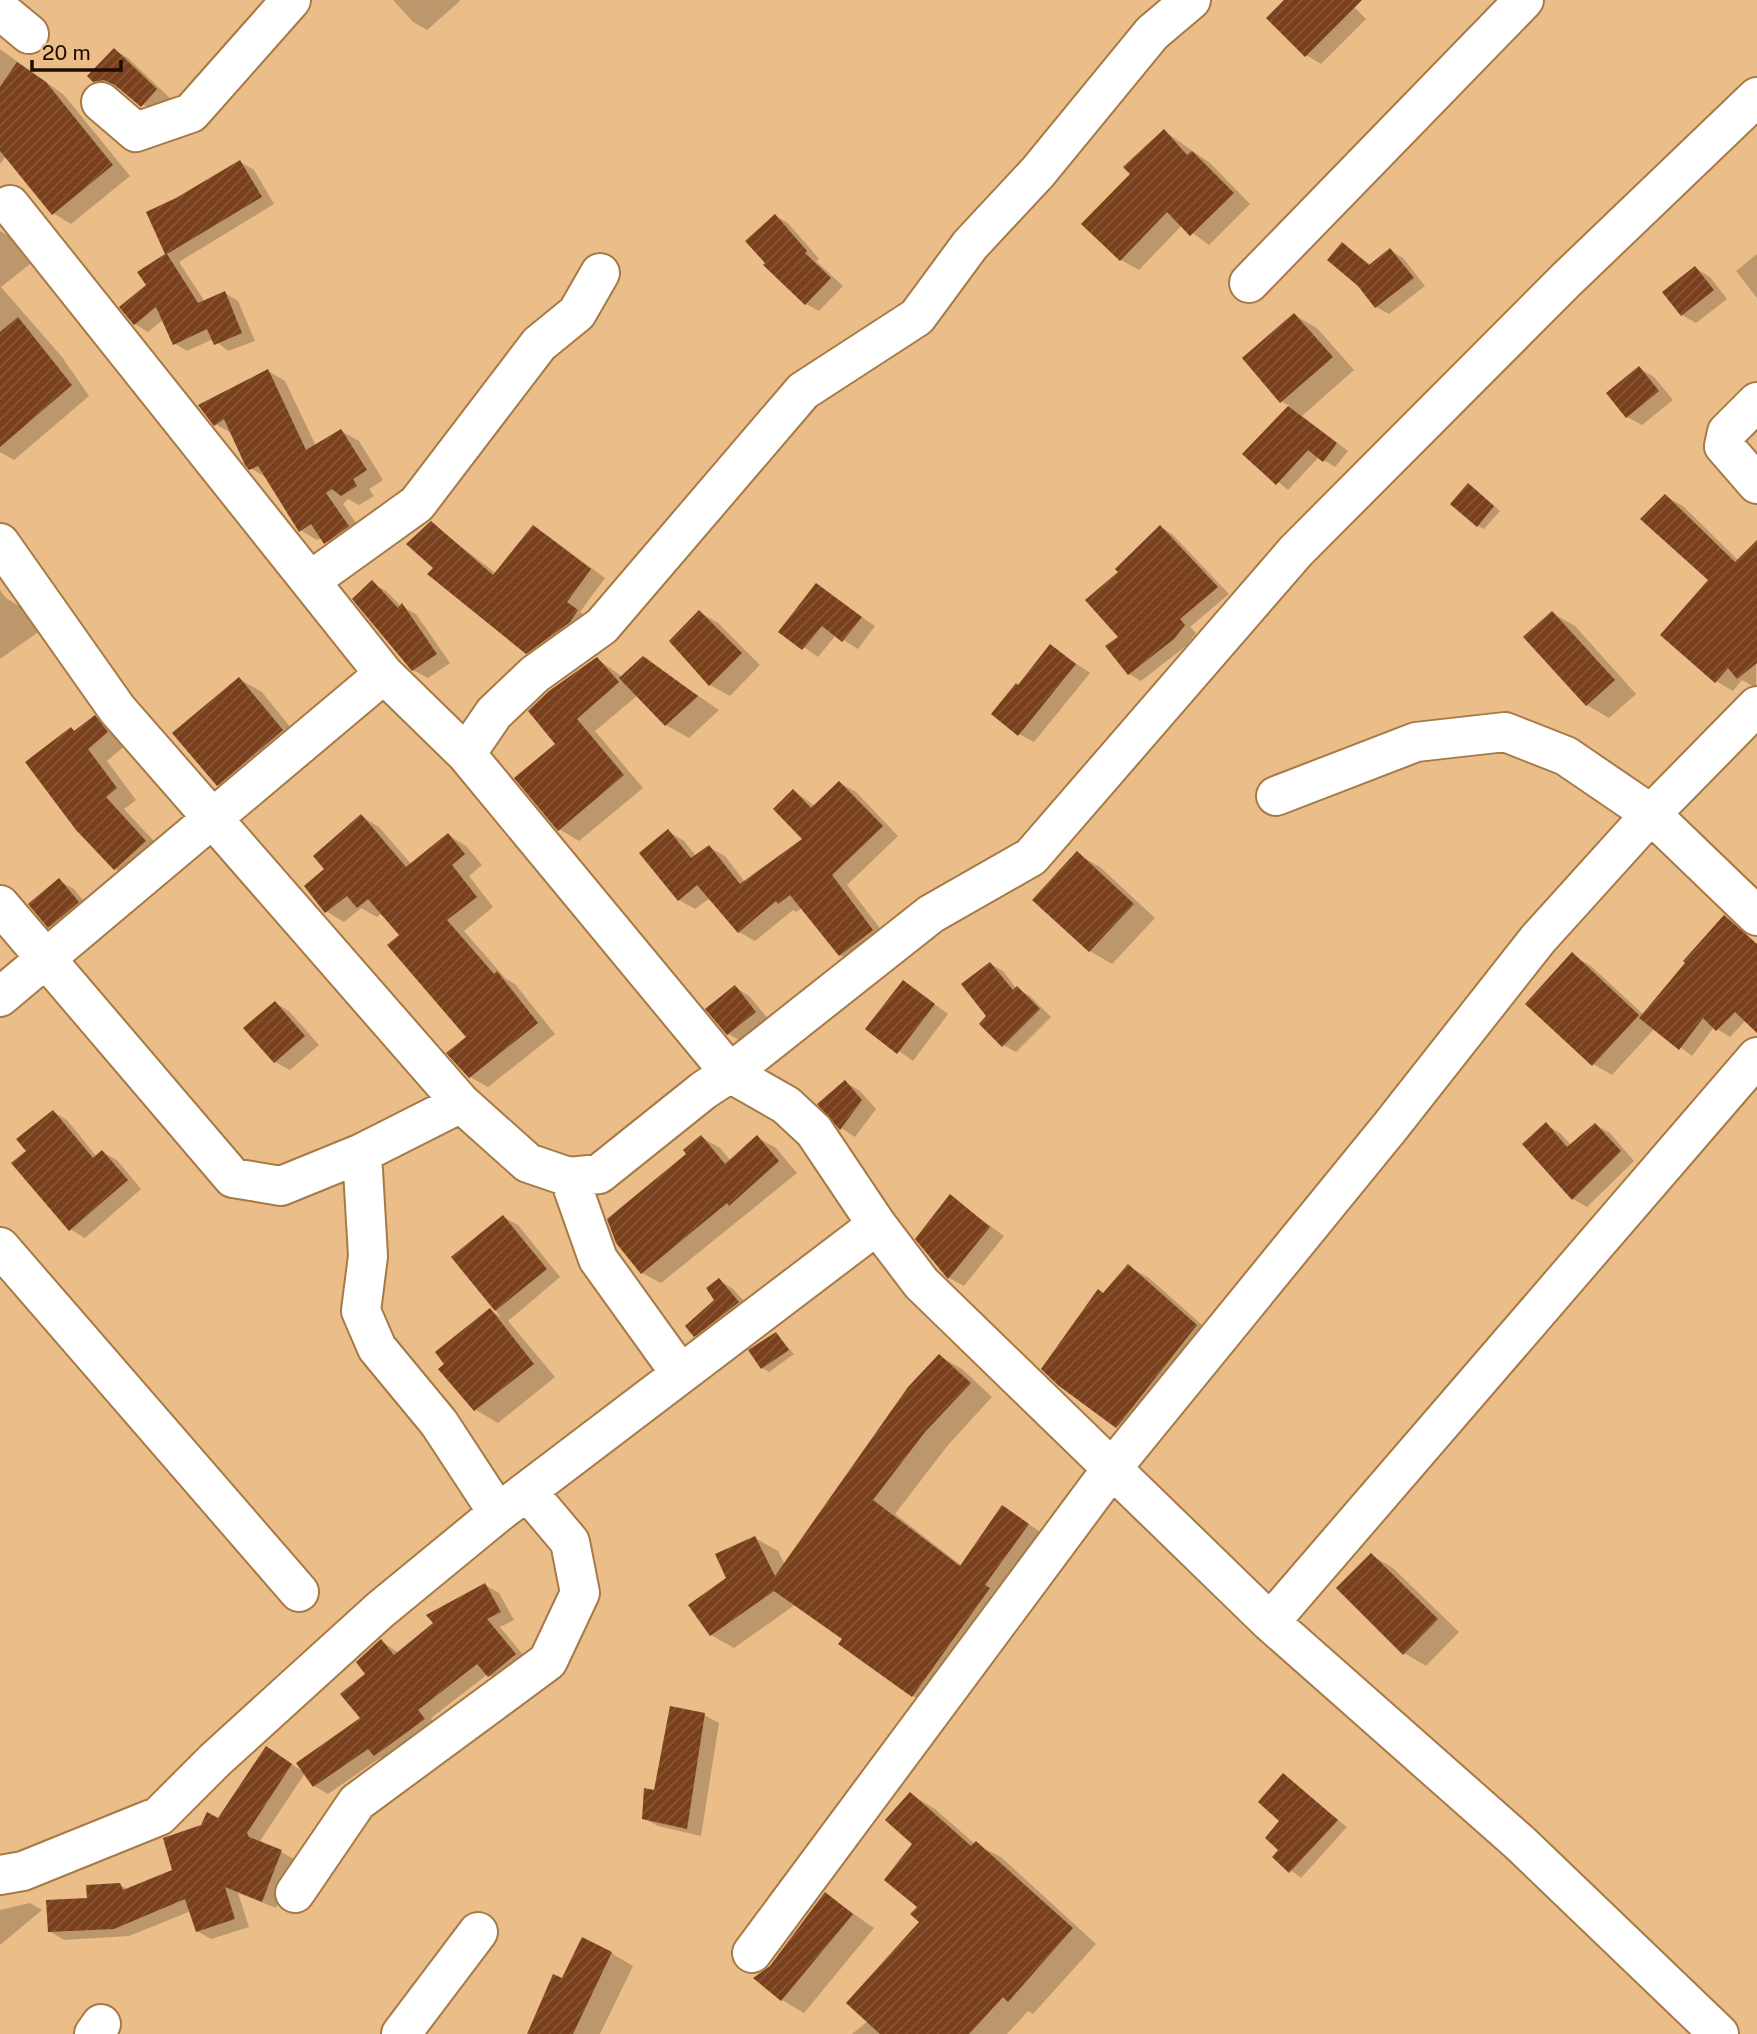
<svg xmlns="http://www.w3.org/2000/svg" width="1757" height="2034" font-family="'Public Sans',sans-serif">
	<style>
		.shadow { fill: #0003 }
		.building { fill: url(#building-hatch) }
		.lines { fill: none; stroke-linecap: round; stroke-linejoin: round }
		.minor-casing { stroke: #a67a47; stroke-width: 42 }
		.minor { stroke: #fff; stroke-width: 38 }
	</style>
	<defs>
		<pattern id="building-hatch" width="6" height="6" patternUnits="userSpaceOnUse" patternTransform="scale(1.75)"><rect width="6" height="6" fill="#7a3f1b"/><path d="M-1 1l2-2M0 6l6-6M5 7l2-2" fill="none" stroke="#875739"/></pattern>
	</defs>
	<rect width="100%" height="100%" fill="#ebbd88"/>
	<path class="shadow" d="M 393,0 L 459,0 L 460,1 L 427,30 L 413,22 Z
		M 1286,0 L 1347,0 L 1366,19 L 1321,64 L 1306,55 Z
		M 0,49 L 64,95 L 130,176 L 71,224 L 53,213 L 6,156 L 0,164 Z
		M 114,50 L 128,58 L 171,99 L 156,114 L 121,88 L 110,89 L 94,80 Z
		M 1164,131 L 1210,163 L 1250,204 L 1209,245 L 1182,225 L 1139,270 L 1121,260 L 1132,174 Z
		M 240,162 L 254,170 L 274,204 L 179,262 L 205,302 L 225,293 L 238,301 L 255,341 L 228,351 L 213,339 L 187,351 L 174,343 L 164,319 L 148,332 L 135,324 L 122,307 L 148,285 L 167,255 L 148,213 L 177,200 Z
		M 775,216 L 788,223 L 819,259 L 816,261 L 843,286 L 819,311 L 806,304 L 766,265 Z
		M 0,231 L 9,236 L 30,264 L 1,287 L 62,357 L 89,396 L 14,460 L 0,452 Z
		M 1343,245 L 1371,265 L 1390,250 L 1403,258 L 1425,286 L 1389,314 L 1376,307 Z
		M 1757,254 L 1757,298 L 1736,271 Z
		M 1695,268 L 1710,277 L 1727,299 L 1696,323 L 1682,315 Z
		M 1294,315 L 1317,328 L 1354,370 L 1302,416 L 1348,451 L 1335,467 L 1319,457 L 1288,490 L 1245,454 L 1290,406 L 1281,401 Z
		M 1639,368 L 1654,377 L 1673,400 L 1642,425 L 1627,417 Z
		M 268,371 L 285,381 L 316,446 L 341,431 L 359,441 L 383,480 L 369,489 L 374,496 L 359,505 L 348,499 L 343,504 L 365,536 L 342,553 L 322,538 L 317,540 L 300,530 L 269,479 L 250,468 L 233,434 L 215,424 Z
		M 1475,489 L 1500,511 L 1484,529 L 1478,526 Z
		M 1665,496 L 1683,506 L 1745,567 L 1757,574 L 1756,688 L 1742,680 L 1733,691 L 1716,681 L 1711,580 Z
		M 431,523 L 498,575 L 533,527 L 548,536 L 605,578 L 580,612 L 592,620 L 542,661 L 527,652 L 435,568 Z
		M 1160,527 L 1172,534 L 1229,594 L 1190,627 L 1196,633 L 1186,646 L 1141,681 L 1129,674 L 1120,572 Z
		M 372,583 L 386,591 L 401,606 L 416,614 L 450,663 L 428,678 L 413,670 Z
		M 816,586 L 875,626 L 858,649 L 836,635 L 818,657 L 781,631 Z
		M 0,590 L 6,598 L 27,611 L 41,630 L 0,659 Z
		M 699,612 L 718,623 L 760,665 L 730,696 L 710,685 Z
		M 1552,613 L 1575,626 L 1636,694 L 1609,718 L 1587,705 Z
		M 1050,646 L 1090,673 L 1034,742 L 1019,734 L 1019,687 Z
		M 643,658 L 719,710 L 689,738 L 666,725 L 638,695 L 595,731 L 643,788 L 579,841 L 559,829 L 557,745 L 597,659 L 623,677 Z
		M 239,679 L 262,692 L 304,744 L 240,798 L 218,785 Z
		M 95,717 L 115,729 L 127,744 L 107,761 L 136,800 L 124,809 L 165,853 L 135,881 L 115,869 L 71,729 L 76,732 Z
		M 840,783 L 856,792 L 898,836 L 847,885 L 889,940 L 856,964 L 840,955 L 802,908 L 796,912 L 793,910 L 755,941 L 739,932 L 710,898 L 695,909 L 679,900 L 668,831 L 684,841 L 696,856 L 709,847 L 725,856 L 745,882 L 805,839 L 794,791 L 815,806 Z
		M 361,816 L 379,827 L 412,865 L 448,835 L 466,846 L 482,865 L 469,876 L 493,907 L 464,931 L 505,978 L 515,984 L 555,1034 L 488,1087 L 470,1077 L 469,1037 L 401,935 L 382,913 L 377,917 L 361,908 L 344,922 L 326,911 L 327,870 Z
		M 1077,854 L 1100,867 L 1155,918 L 1112,964 L 1090,951 Z
		M 59,881 L 74,889 L 92,911 L 64,935 L 49,926 Z
		M 1724,917 L 1757,944 L 1757,1027 L 1746,1020 L 1730,1037 L 1714,1027 L 1692,1056 L 1655,1028 L 1612,1075 L 1593,1064 L 1572,955 L 1591,966 L 1644,1015 Z
		M 990,964 L 1003,971 L 1016,988 L 1030,996 L 1051,1017 L 1016,1052 L 1003,1045 L 989,1016 Z
		M 904,982 L 948,1014 L 913,1061 L 868,1029 Z
		M 735,987 L 749,996 L 770,1021 L 743,1042 L 728,1034 Z
		M 275,1003 L 289,1011 L 319,1045 L 290,1070 L 275,1062 Z
		M 845,1082 L 860,1091 L 876,1109 L 855,1137 L 841,1128 Z
		M 53,1112 L 67,1120 L 97,1157 L 102,1152 L 117,1160 L 141,1189 L 85,1238 L 70,1229 L 28,1151 Z
		M 1546,1125 L 1560,1133 L 1572,1146 L 1596,1125 L 1610,1133 L 1634,1161 L 1587,1207 L 1573,1199 Z
		M 701,1137 L 720,1148 L 731,1161 L 758,1138 L 776,1148 L 797,1173 L 661,1283 L 642,1273 L 689,1154 Z
		M 951,1197 L 1004,1236 L 964,1286 L 949,1278 L 917,1239 Z
		M 503,1217 L 518,1225 L 560,1277 L 508,1321 L 555,1377 L 498,1423 L 476,1410 L 441,1369 L 490,1310 L 501,1317 L 453,1258 Z
		M 1128,1266 L 1149,1278 L 1217,1338 L 1138,1439 L 1060,1385 L 1104,1294 Z
		M 719,1280 L 733,1289 L 753,1311 L 709,1344 L 695,1335 L 717,1301 Z
		M 776,1334 L 794,1354 L 769,1372 L 762,1368 L 751,1351 Z
		M 939,1356 L 962,1369 L 992,1397 L 948,1445 L 895,1514 L 962,1566 L 1002,1507 L 1050,1538 L 935,1709 L 913,1696 L 844,1638 L 796,1604 L 734,1648 L 711,1635 L 729,1579 L 755,1538 L 778,1551 L 785,1565 Z
		M 1371,1555 L 1393,1568 L 1459,1632 L 1426,1666 L 1404,1653 Z
		M 485,1585 L 499,1593 L 514,1620 L 500,1627 L 529,1662 L 503,1684 L 488,1674 L 431,1718 L 438,1728 L 389,1763 L 380,1758 L 328,1794 L 314,1786 L 305,1773 L 260,1841 L 296,1860 L 276,1908 L 238,1893 L 249,1927 L 211,1939 L 197,1931 L 191,1911 L 129,1936 L 64,1940 L 49,1931 L 88,1899 L 120,1885 L 128,1890 L 174,1871 L 280,1756 L 305,1773 L 363,1719 L 368,1674 L 381,1641 L 399,1653 Z
		M 704,1715 L 719,1723 L 701,1836 L 658,1826 L 643,1818 L 655,1793 Z
		M 1283,1776 L 1347,1827 L 1301,1878 L 1274,1857 L 1281,1850 Z
		M 910,1794 L 935,1809 L 975,1844 L 1001,1857 L 1096,1944 L 1033,2014 L 1028,2011 L 1007,2034 L 852,2034 L 868,2021 L 922,1922 Z
		M 825,1894 L 874,1928 L 804,2013 L 782,2000 L 771,1967 Z
		M 30,1903 L 42,1910 L 0,1945 L 0,1910 Z
		M 611,1953 L 633,1966 L 600,2034 L 533,2034 L 563,1980 Z"/>
	<path class="building" d="M 1284,0 L 1362,0 L 1305,57 L 1266,18 Z
		M 114,48 L 157,89 L 141,107 L 115,85 L 104,80 L 93,82 L 87,76 Z
		M 17,62 L 46,82 L 113,165 L 52,215 L 0,151 L 0,87 Z
		M 1164,129 L 1187,155 L 1192,151 L 1234,193 L 1190,236 L 1167,212 L 1120,261 L 1081,224 L 1130,174 L 1123,167 Z
		M 240,160 L 262,197 L 167,254 L 198,303 L 225,291 L 242,333 L 214,345 L 207,329 L 173,345 L 156,307 L 134,325 L 119,307 L 146,285 L 137,272 L 165,254 L 146,212 L 176,198 Z
		M 775,214 L 807,251 L 805,253 L 831,278 L 805,305 L 763,265 L 765,263 L 745,241 Z
		M 1342,242 L 1369,265 L 1390,248 L 1414,278 L 1375,308 L 1358,286 L 1327,260 Z
		M 1695,266 L 1714,290 L 1681,316 L 1662,292 Z
		M 1294,313 L 1333,357 L 1280,403 L 1242,358 Z
		M 18,317 L 72,385 L 0,447 L 0,332 Z
		M 1639,366 L 1659,391 L 1626,418 L 1606,393 Z
		M 268,369 L 306,450 L 341,429 L 367,470 L 353,479 L 357,486 L 341,496 L 332,489 L 326,493 L 349,526 L 324,544 L 311,524 L 299,532 L 258,466 L 249,470 L 245,465 L 224,419 L 214,426 L 198,405 Z
		M 1288,406 L 1337,443 L 1323,462 L 1308,450 L 1276,485 L 1242,454 Z
		M 1468,483 L 1494,506 L 1477,527 L 1450,504 Z
		M 1665,494 L 1735,562 L 1757,540 L 1757,663 L 1737,679 L 1728,668 L 1715,683 L 1660,635 L 1708,580 L 1640,519 Z
		M 431,521 L 493,575 L 533,525 L 591,569 L 567,602 L 578,610 L 570,622 L 526,654 L 427,574 L 433,568 L 406,544 Z
		M 1160,525 L 1218,587 L 1180,619 L 1185,625 L 1174,639 L 1128,675 L 1105,646 L 1118,637 L 1085,600 L 1118,572 L 1115,569 Z
		M 372,580 L 398,608 L 402,603 L 437,654 L 412,671 L 352,599 Z
		M 816,583 L 862,617 L 842,642 L 822,626 L 802,650 L 778,632 Z
		M 699,610 L 742,653 L 709,686 L 669,641 Z
		M 1552,611 L 1615,680 L 1586,706 L 1523,637 Z
		M 1050,644 L 1076,664 L 1018,736 L 991,714 L 1016,683 L 1018,685 Z
		M 643,656 L 698,696 L 665,726 L 619,678 Z
		M 597,657 L 619,682 L 577,719 L 624,775 L 558,831 L 514,778 L 555,744 L 528,711 L 549,691 Z
		M 239,677 L 283,730 L 217,786 L 172,733 Z
		M 95,715 L 108,732 L 88,749 L 117,788 L 106,797 L 146,841 L 114,870 L 76,830 L 25,762 L 71,727 L 74,731 Z
		M 839,781 L 883,826 L 832,875 L 873,930 L 839,956 L 790,895 L 778,904 L 776,901 L 738,933 L 697,885 L 678,901 L 639,853 L 668,829 L 691,858 L 709,845 L 740,884 L 802,839 L 773,809 L 793,789 L 811,808 Z
		M 361,814 L 406,867 L 448,833 L 465,854 L 452,865 L 477,897 L 447,920 L 494,974 L 497,971 L 538,1023 L 469,1078 L 446,1053 L 466,1037 L 387,945 L 399,935 L 368,899 L 357,908 L 347,896 L 325,913 L 304,886 L 324,869 L 313,856 Z
		M 1077,851 L 1134,904 L 1089,952 L 1032,900 Z
		M 59,878 L 79,902 L 48,928 L 28,904 Z
		M 1724,915 L 1757,944 L 1757,1033 L 1735,1012 L 1716,1031 L 1703,1018 L 1679,1050 L 1639,1018 L 1685,963 L 1683,961 Z
		M 1572,952 L 1639,1015 L 1592,1066 L 1525,1004 Z
		M 990,962 L 1013,990 L 1017,986 L 1040,1009 L 1002,1047 L 979,1024 L 986,1016 L 961,984 Z
		M 903,980 L 935,1004 L 897,1054 L 865,1029 Z
		M 735,985 L 756,1012 L 727,1035 L 705,1009 Z
		M 275,1001 L 305,1036 L 274,1063 L 243,1028 Z
		M 845,1080 L 862,1100 L 840,1130 L 817,1104 Z
		M 53,1110 L 93,1158 L 102,1150 L 128,1180 L 69,1231 L 11,1163 L 26,1151 L 16,1139 Z
		M 1546,1122 L 1567,1147 L 1595,1123 L 1621,1151 L 1572,1200 L 1522,1144 Z
		M 701,1135 L 725,1164 L 757,1135 L 779,1161 L 729,1206 L 727,1203 L 641,1274 L 616,1243 L 607,1219 L 686,1154 L 683,1150 Z
		M 950,1194 L 990,1227 L 948,1279 L 915,1239 Z
		M 503,1215 L 547,1269 L 495,1311 L 451,1257 Z
		M 1128,1264 L 1197,1325 L 1116,1428 L 1059,1386 L 1041,1369 L 1098,1289 L 1103,1293 Z
		M 719,1278 L 739,1302 L 694,1337 L 685,1326 L 714,1300 L 706,1288 Z
		M 490,1308 L 534,1364 L 474,1411 L 438,1369 L 444,1364 L 435,1352 Z
		M 776,1332 L 789,1350 L 761,1369 L 748,1350 Z
		M 939,1354 L 971,1383 L 925,1432 L 873,1500 L 960,1566 L 1002,1505 L 1029,1524 L 985,1585 L 990,1588 L 912,1697 L 838,1644 L 842,1639 L 774,1591 L 710,1636 L 688,1605 L 726,1578 L 715,1554 L 755,1536 L 775,1576 L 908,1387 Z
		M 1371,1553 L 1438,1619 L 1403,1655 L 1336,1588 Z
		M 485,1583 L 501,1612 L 487,1619 L 516,1654 L 488,1677 L 477,1664 L 418,1710 L 425,1719 L 374,1756 L 368,1749 L 313,1787 L 296,1763 L 360,1718 L 340,1694 L 365,1674 L 356,1662 L 381,1639 L 394,1655 L 433,1623 L 426,1615 Z
		M 670,1706 L 705,1713 L 687,1829 L 642,1819 L 644,1788 L 654,1790 Z
		M 266,1746 L 292,1764 L 247,1833 L 249,1837 L 282,1850 L 262,1902 L 225,1887 L 235,1919 L 196,1932 L 185,1899 L 114,1929 L 48,1932 L 46,1900 L 87,1898 L 86,1885 L 120,1883 L 123,1890 L 172,1870 L 163,1838 L 201,1825 L 207,1812 L 218,1818 Z
		M 1283,1773 L 1338,1820 L 1289,1873 L 1272,1857 L 1278,1850 L 1265,1838 L 1279,1821 L 1258,1802 Z
		M 910,1792 L 971,1846 L 976,1841 L 1073,1928 L 1008,2002 L 1003,1997 L 969,2034 L 880,2034 L 846,2003 L 919,1922 L 910,1914 L 917,1907 L 884,1880 L 912,1844 L 885,1820 Z
		M 825,1892 L 853,1914 L 781,2001 L 753,1978 L 770,1966 Z
		M 582,1937 L 612,1952 L 573,2034 L 527,2034 L 553,1974 L 562,1978 Z"/>
	<g class="lines">
		<g class="minor-casing">
			<path id="minor" d="M 1191,0 L 1152,33 L 1038,172 L 970,245 L 917,317 L 803,391 L 602,626 L 535,674 L 494,713 L 466,754 L 730,1073 L 931,914 L 1031,857 L 1296,551 L 1566,280 L 1757,97
				M 0,10 L 29,34
				M 101,102 L 136,132 L 191,113 L 291,0
				M 10,205 L 384,674 L 466,754
				M 1249,283 L 1524,0
				M 1757,402 L 1727,432 L 1724,446 L 1757,484
				M 0,543 L 117,709 L 461,1103 L 528,1163 L 569,1177 L 599,1174 L 704,1090 L 730,1073 L 786,1105 L 814,1131 L 877,1225 L 921,1283 L 1270,1622 L 1520,1843 L 1719,2034
				M 310,581 L 417,504 L 539,344 L 577,313 L 600,273
				M 1276,796 L 1416,742 L 1505,732 L 1566,756 L 1651,814 L 1757,916
				M 0,905 L 233,1178 L 281,1186 L 362,1153 L 461,1103
				M 0,997 L 384,674
				M 362,1153 L 368,1256 L 361,1311 L 377,1348 L 439,1423 L 498,1513
				M 569,1177 L 598,1259 L 680,1373
				M 0,1247 L 299,1592
				M 1270,1622 L 1757,1057
				M 0,1875 L 23,1871 L 159,1816 L 215,1760 L 380,1610 L 498,1513 L 877,1225
				M 295,1893 L 357,1802 L 548,1661 L 580,1593 L 570,1542 L 527,1491
				M 752,1953 L 1113,1467 L 1390,1127 L 1538,939 L 1651,814 L 1757,706
				M 94,2034 L 101,2024
				M 401,2034 L 478,1932"/>
		</g>
		<use href="#minor" class="minor"/>
	</g>
	<path d="M32 60v10h89v-10" fill="none" stroke="#1f0e00" stroke-width="3.5"/>
	<text x="42" y="60" font-size="21" fill="#1f0e00" stroke="#ebbd88" stroke-width="5" paint-order="stroke">20 m</text>
</svg>
